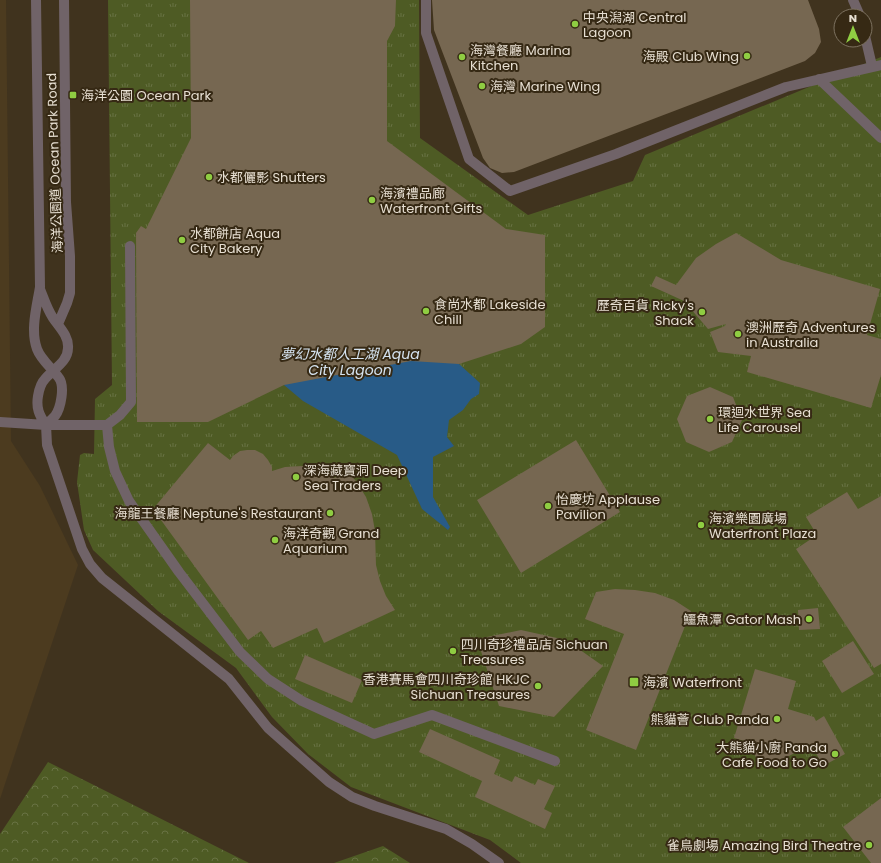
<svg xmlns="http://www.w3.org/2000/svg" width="881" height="863" font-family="Poppins,'Noto Sans TC',sans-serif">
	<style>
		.built { fill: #4c3b1f }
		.grass { fill: url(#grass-tufts) }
		.forest { fill: url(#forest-crowns) }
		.water { fill: #285b87 }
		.building { fill: #766751 }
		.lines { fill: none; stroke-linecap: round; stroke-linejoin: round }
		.minor { stroke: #706368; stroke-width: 10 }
		.poi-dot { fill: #8fcd42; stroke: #362914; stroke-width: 1.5 }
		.labels { text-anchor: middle; stroke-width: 4; stroke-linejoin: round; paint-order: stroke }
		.poi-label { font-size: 13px; fill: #e7dfd2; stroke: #362914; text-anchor: start }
		.street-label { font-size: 13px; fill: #e7dfd2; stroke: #362914 }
		.water-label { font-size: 14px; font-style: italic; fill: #d5e3f0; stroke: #362914 }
	</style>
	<defs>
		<pattern id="grass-tufts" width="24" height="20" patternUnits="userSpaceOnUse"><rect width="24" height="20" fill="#4e5b24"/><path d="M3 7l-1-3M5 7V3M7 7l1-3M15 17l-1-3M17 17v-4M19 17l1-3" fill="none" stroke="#687243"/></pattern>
		<pattern id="forest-crowns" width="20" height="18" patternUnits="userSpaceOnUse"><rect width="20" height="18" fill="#4e5b24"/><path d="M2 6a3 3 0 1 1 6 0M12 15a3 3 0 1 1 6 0" fill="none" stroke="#687243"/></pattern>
	</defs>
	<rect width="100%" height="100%" fill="#40331e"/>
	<path class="built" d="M 0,0 L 6,0 L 11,441 L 40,486 L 78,565 L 0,799 Z"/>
	<path class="grass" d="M 108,0 L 419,0 L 420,138 L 528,215 L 633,181 L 645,155 L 881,57 L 881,863 L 521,863 L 490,840 L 351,787 L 308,754 L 272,717 L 236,668 L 158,611 L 93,550 L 84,530 L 77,482 L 80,455 L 84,453 L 94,454 L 95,399 L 112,385 Z"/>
	<path class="forest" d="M 48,762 L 249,863 L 0,863 L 0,834 Z
		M 383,846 L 410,863 L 334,863 Z"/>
	<path class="water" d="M 242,296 L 459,364 L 480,383 L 479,394 L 471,399 L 463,410 L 449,420 L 447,437 L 454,446 L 433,457 L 433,497 L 450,527 L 448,530 L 422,509 L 397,455 L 303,401 L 284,385 L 266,385 Z"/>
	<path class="building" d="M 190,0 L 396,0 L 395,26 L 387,41 L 387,141 L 506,229 L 545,235 L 545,327 L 521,344 L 459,364 L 411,361 L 284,385 L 208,422 L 137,422 L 136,233 L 141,226 L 146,229 L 191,138 Z
		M 432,0 L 808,0 L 819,29 L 821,42 L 815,53 L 805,61 L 514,172 L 502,173 L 490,168 L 483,158 L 434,30 Z
		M 736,233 L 781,260 L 880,289 L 867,335 L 881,339 L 881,375 L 871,408 L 747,372 L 751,356 L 718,352 L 710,332 L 725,326 L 726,324 L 708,329 L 684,301 L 651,286 L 656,276 L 676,285 L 696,258 L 716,244 Z
		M 710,387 L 733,397 L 742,420 L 732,442 L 709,452 L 686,442 L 677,419 L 687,396 Z
		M 576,440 L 620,512 L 521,573 L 477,500 Z
		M 208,443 L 230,460 L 233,456 L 240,451 L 247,450 L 255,450 L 263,454 L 268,460 L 272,467 L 272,471 L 285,467 L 302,466 L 319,470 L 335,478 L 344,468 L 356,481 L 366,497 L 372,514 L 375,531 L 376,565 L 380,581 L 386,596 L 395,610 L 324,643 L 317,628 L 273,648 L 261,631 L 248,640 L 153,509 Z
		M 847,492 L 858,509 L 881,496 L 881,664 L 874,668 L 796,549 L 817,535 L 806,517 Z
		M 615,589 L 635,590 L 655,593 L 674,600 L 691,611 L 636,750 L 586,730 L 624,634 L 585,619 L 596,592 Z
		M 818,608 L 820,629 L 799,630 L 798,610 Z
		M 521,630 L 566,640 L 603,666 L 554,717 L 499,706 L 477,639 Z
		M 853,641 L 874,674 L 842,693 L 822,661 Z
		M 305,655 L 362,680 L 352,703 L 295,679 Z
		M 755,669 L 796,681 L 788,709 L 814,717 L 816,721 L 824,716 L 845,754 L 823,766 L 811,744 L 771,766 L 767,761 L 760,765 L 748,742 L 734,738 Z
		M 430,729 L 500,760 L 494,774 L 512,782 L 515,776 L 535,785 L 538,779 L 555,786 L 544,809 L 552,813 L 545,829 L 475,797 L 482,781 L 419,752 Z
		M 881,798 L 881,863 L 871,863 L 843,827 Z"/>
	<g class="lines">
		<path class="minor" d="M 36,0 L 40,287 C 37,306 30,330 37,349 C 41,360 52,368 59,378 C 65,386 61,408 55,416 C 52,419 49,422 46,425
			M 426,0 L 426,33 L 469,159 L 510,191 L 616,154 L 786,87 L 881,65
			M 853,0 L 860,16
			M 865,36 L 872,66
			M 819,79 L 881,138
			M 130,246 L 131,402 L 120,415 L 107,425 L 109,447 L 115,471 L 129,501 L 179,572 L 240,652 L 268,679 L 302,701 L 374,734 L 432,715 L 555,761
			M 40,289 C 44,299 47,309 53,318 C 59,327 69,336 68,348 C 68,362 53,369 45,379 C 41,383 39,390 38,396 C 36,408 39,415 46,425
			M 58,324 L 67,303 L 70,293 L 70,256 L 66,202 L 64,0
			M 0,422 L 46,425 L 107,425
			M 46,425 L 47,445 L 82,549 L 90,564 L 102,578 L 229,679 L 268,728 L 329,782 L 352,797 L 375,806 L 446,829 L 472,844 L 499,863"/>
	</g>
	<g class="poi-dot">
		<circle cx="575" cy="24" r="4"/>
		<circle cx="747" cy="56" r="4"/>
		<circle cx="462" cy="57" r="4"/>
		<circle cx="482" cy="86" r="4"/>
		<rect x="69" y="91" width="8" height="8" rx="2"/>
		<circle cx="209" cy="177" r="4"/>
		<circle cx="372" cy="200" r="4"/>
		<circle cx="182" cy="240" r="4"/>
		<circle cx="426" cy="311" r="4"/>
		<circle cx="702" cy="312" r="4"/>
		<circle cx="738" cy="334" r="4"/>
		<circle cx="710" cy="419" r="4"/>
		<circle cx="296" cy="477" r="4"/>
		<circle cx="548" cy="506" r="4"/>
		<circle cx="330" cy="513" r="4"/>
		<circle cx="701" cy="525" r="4"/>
		<circle cx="275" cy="540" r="4"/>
		<circle cx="809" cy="619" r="4"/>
		<circle cx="453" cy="651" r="4"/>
		<rect x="629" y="677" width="10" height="10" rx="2"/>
		<circle cx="538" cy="686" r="4"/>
		<circle cx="777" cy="719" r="4"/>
		<circle cx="835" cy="754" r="4"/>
		<circle cx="869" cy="845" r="4"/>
	</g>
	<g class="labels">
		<g class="poi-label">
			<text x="583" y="22">中央潟湖 Central<tspan x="583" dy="15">Lagoon</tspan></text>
			<text x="470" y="55">海灣餐廳 Marina<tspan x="470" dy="15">Kitchen</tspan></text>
			<text x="739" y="61" text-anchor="end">海殿 Club Wing</text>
			<text x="490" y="91">海灣 Marine Wing</text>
			<text x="81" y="100">海洋公園 Ocean Park</text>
			<text x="217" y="182">水都儷影 Shutters</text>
			<text x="380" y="198">海濱禮品廊<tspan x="380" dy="15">Waterfront Gifts</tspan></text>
			<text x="190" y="238">水都餅店 Aqua<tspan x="190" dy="15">City Bakery</tspan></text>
			<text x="434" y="309">食尚水都 Lakeside<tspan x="434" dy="15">Chill</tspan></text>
			<text x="694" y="310" text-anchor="end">歷奇百貨 Ricky's<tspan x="694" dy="15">Shack</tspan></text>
			<text x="746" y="332">澳洲歷奇 Adventures<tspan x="746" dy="15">in Australia</tspan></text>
			<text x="718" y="417">環迴水世界 Sea<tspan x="718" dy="15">Life Carousel</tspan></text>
			<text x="304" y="475">深海藏寶洞 Deep<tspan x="304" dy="15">Sea Traders</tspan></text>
			<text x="556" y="504">怡慶坊 Applause<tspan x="556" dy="15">Pavilion</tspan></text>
			<text x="322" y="518" text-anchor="end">海龍王餐廳 Neptune's Restaurant</text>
			<text x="709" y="523">海濱樂園廣場<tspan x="709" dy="15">Waterfront Plaza</tspan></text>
			<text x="283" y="538">海洋奇觀 Grand<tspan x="283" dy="15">Aquarium</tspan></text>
			<text x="801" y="624" text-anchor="end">鱷魚潭 Gator Mash</text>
			<text x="461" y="649">四川奇珍禮品店 Sichuan<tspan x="461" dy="15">Treasures</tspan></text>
			<text x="530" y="684" text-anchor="end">香港賽馬會四川奇珍館 HKJC<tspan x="530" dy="15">Sichuan Treasures</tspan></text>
			<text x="643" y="687">海濱 Waterfront</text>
			<text x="769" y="724" text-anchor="end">熊貓薈 Club Panda</text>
			<text x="827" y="752" text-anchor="end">大熊貓小廚 Panda<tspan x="827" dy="15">Cafe Food to Go</tspan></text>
			<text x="861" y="850" text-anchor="end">雀鳥劇場 Amazing Bird Theatre</text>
		</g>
		<g class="street-label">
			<text transform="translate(54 163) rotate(-92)" y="5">海洋公園道 Ocean Park Road</text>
		</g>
		<g class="water-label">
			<text x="350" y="359">夢幻水都人工湖 Aqua<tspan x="350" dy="16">City Lagoon</tspan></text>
		</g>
	</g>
	<g transform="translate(853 28)"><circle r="19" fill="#362914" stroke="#7d7260"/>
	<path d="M0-3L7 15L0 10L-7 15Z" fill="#8fcd42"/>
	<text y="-6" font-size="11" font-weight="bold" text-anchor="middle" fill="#e7dfd2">N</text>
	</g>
</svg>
